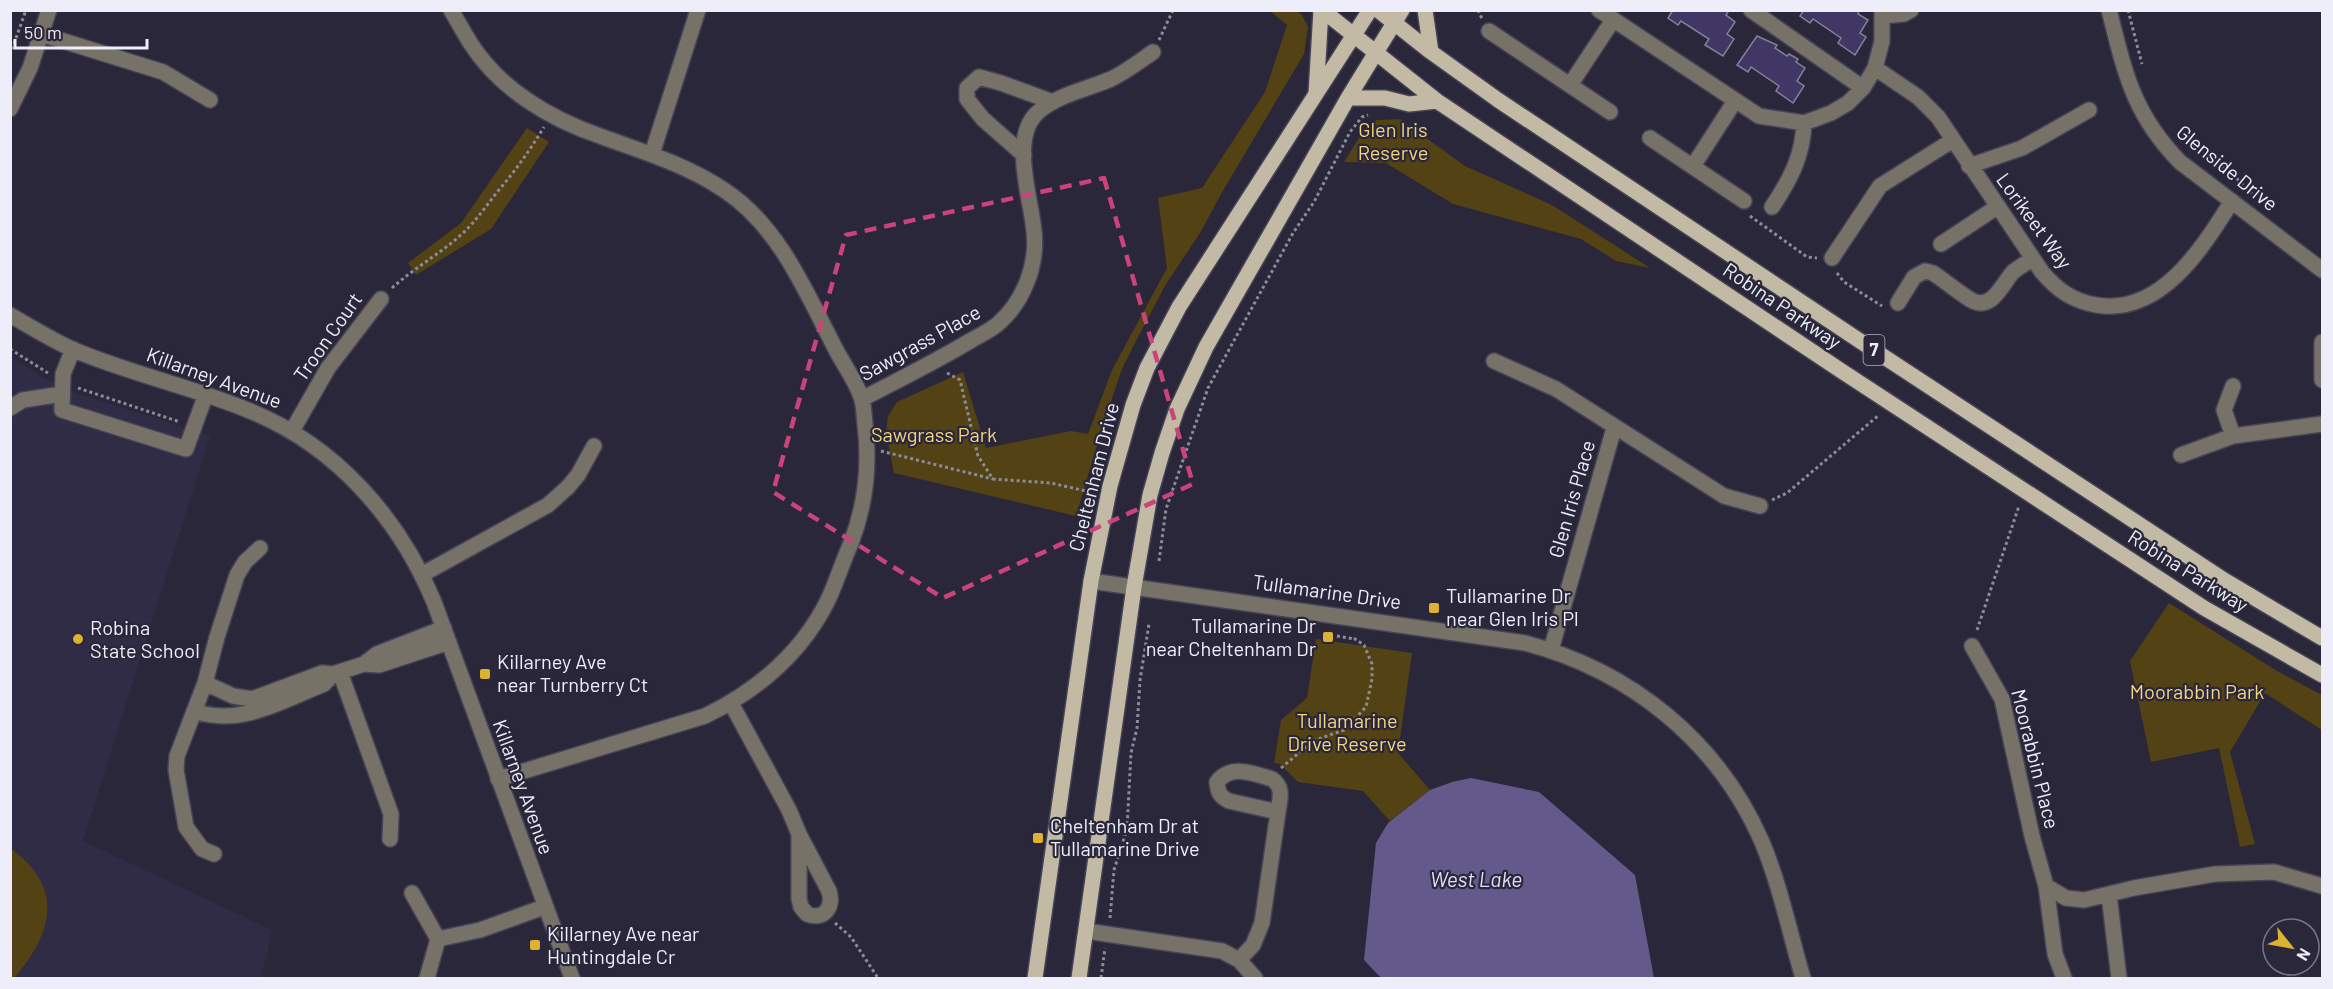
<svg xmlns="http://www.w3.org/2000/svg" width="2333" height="989" font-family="Barlow,sans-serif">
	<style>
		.built { fill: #312c46 }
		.green { fill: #534213 }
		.water { fill: #635a8b }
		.building { fill: #403764; stroke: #848098; stroke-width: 1.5 }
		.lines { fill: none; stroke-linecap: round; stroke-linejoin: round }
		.minor-casing { stroke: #454355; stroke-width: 18 }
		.major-casing { stroke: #454355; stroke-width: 18 }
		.path { stroke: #8d8b9b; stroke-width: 3; stroke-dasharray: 3 3; stroke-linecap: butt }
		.minor { stroke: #767267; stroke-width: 15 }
		.major { stroke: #c2baa4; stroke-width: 15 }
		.marked { fill: none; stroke: #cb437b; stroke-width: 4.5; stroke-dasharray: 12 8; stroke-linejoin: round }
		.poi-dot { fill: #dcb233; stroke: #2a273a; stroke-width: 2 }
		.labels { text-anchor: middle; stroke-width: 4.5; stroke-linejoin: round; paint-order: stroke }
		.shield { fill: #2a273a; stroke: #b3b2c0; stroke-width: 1.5 }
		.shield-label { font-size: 18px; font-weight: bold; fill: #eeedfa }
		.park-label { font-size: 20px; fill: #f3d482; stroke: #2a273a }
		.street-label { font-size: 20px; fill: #eeedfa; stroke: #2a273a }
		.poi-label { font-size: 20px; fill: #eeedfa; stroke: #2a273a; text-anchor: start }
		.water-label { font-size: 21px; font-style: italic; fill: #e0dcfb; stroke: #2a273a }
	</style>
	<rect width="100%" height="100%" fill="#2a273a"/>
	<path class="built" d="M 10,356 L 44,378 L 70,391 L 210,436 L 83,841 L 272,930 L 261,978 L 11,978 Z"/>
	<path class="green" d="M 1270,11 L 1297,11 L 1302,15 L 1308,27 L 1304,54 L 1221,194 L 1200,233 L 1166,284 L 1137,339 L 1122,369 L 1104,422 L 1076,516 L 894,473 L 886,431 L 888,416 L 897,402 L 963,372 L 986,448 L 1071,431 L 1088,434 L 1112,370 L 1167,268 L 1158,198 L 1202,188 L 1265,92 L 1287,25 Z
		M 1400,119 L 1465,166 L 1552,205 L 1650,268 L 1616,261 L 1581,239 L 1453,204 L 1386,163 L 1344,162 L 1367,125 L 1377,120 Z
		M 527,128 L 549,142 L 491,229 L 416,275 L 408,263 L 461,223 Z
		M 2169,603 L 2277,671 L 2322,695 L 2322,730 L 2265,693 L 2230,752 L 2255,844 L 2240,847 L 2219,748 L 2151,762 L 2130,661 Z
		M 1316,639 L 1412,653 L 1398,753 L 1430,790 L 1390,821 L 1363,791 L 1298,782 L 1280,764 L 1274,763 L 1281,720 L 1307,698 Z
		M 10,848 C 65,887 53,933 14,978 L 10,978 Z"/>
	<path class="water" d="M 1471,778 L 1539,792 L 1635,875 L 1654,978 L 1381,978 L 1364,960 L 1376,843 L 1388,823 L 1430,790 L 1452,782 Z"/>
	<path class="building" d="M 1673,10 L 1725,10 L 1728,12 L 1726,15 L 1735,22 L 1727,34 L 1734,39 L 1723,56 L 1705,45 L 1709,39 L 1681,21 L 1678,25 L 1668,18 Z
		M 1804,10 L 1859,10 L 1858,14 L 1868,20 L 1860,33 L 1866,37 L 1855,55 L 1838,43 L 1841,38 L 1813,19 L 1810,23 L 1800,16 Z
		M 1757,36 L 1777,45 L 1775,48 L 1787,56 L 1789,54 L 1798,59 L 1796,62 L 1805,68 L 1797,81 L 1804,86 L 1793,103 L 1776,91 L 1779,86 L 1751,67 L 1748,72 L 1737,65 Z"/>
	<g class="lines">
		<g class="minor-casing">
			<path id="minor" d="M 451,10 C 458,22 464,33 471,44 C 500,89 550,119 600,136 C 643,152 685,164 724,190 C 779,226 806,292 835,348 C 843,364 857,382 862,400 C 864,407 864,416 865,424 C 870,466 866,504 851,543 C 843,561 837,580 829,598 C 803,652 758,690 705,716 L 498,779
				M 1599,10 L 1759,116 L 1804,123 L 1831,113 L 1848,103 L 1863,88 L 1875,68 L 1882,41 L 1882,10
				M 1751,10 L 1863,88
				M 2109,10 C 2125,73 2133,114 2180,162 L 2322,270
				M 1883,16 L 1904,14 L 1911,10
				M 1489,31 L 1610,112
				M 41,34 L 163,72 L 210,100
				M 1875,68 L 1918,97 L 1938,117 L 2042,272 C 2057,290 2073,301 2096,305 C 2161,316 2203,247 2232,201
				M 1570,85 L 1613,20
				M 10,109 L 30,68 L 49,10
				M 1650,138 L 1744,201
				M 652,154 L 698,10
				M 1024,155 L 983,119 L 967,99 L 967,88 L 979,77 L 1001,83 L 1053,102
				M 1693,166 L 1735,101
				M 1969,166 L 2022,148 L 2089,110
				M 1772,207 C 1790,180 1803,156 1804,123
				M 1941,244 L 1997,207
				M 1832,258 L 1880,186 L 1953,140
				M 1898,303 L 1914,277 L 1925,271 L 1933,273 C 1945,281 1958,292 1971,300 C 1992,312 2002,284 2013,272 C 2019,267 2026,263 2033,259
				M 10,315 C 31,327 52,340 74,350 C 131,374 193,387 250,411 C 336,446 399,518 434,602 L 572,978
				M 2322,342 L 2322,380
				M 73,349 L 63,374 L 62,410 L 186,449 L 206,394
				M 1494,361 L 1556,389 L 1724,496 L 1760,506
				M 862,399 C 898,380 935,362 970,341 C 980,335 992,330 1000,322 C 1024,300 1038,264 1034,231 C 1031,198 1010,139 1037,113 C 1056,95 1088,89 1111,79 C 1126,72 1140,61 1153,52
				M 10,408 L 23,400 L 62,394
				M 292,431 L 328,368 L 381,299
				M 2233,436 L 2224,410 L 2233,386
				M 2181,455 L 2233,436 L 2322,424
				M 423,574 L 548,505 L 568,487 L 578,475 L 594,446
				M 1091,581 L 1525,643 C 1631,671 1718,741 1762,842 C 1780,885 1790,934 1803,978
				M 1972,646 L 2002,699 L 2032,836 L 2046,886 L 2066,898 L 2084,900 L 2134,888 L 2215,874 L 2274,872 L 2322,886
				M 1551,650 L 1614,428
				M 364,664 L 379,665 L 449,642
				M 340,672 L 391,814 L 390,839
				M 205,683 L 233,696 L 252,699 L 322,673 L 333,674 L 364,664 L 377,654 L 444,628
				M 731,703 L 789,810 L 799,834 L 829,891 C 834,907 824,921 807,914 L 801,907 L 799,899 L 799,834
				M 194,711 C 240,727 282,701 324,684 L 333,674
				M 214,854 L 202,849 L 186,827 L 176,770 L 177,756 L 205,683 L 217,637 L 237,575 L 245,562 L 260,548
				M 2046,886 L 2055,954 L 2064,978
				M 412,893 L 438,939 L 427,978
				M 2109,895 L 2119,978
				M 1086,931 L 1222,951 L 1239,960 L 1255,978
				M 438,939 L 480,930 L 544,907
				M 1239,960 L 1253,945 L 1262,923 L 1278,812 L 1229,801 C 1219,796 1218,792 1217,782 C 1231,764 1253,773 1272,779 C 1284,787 1280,799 1278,812"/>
		</g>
		<g class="major-casing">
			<path id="major" d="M 1322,10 L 1437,101 L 1843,372 L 2204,608 L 2322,675
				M 1378,10 L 1431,52 L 1498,100 L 1863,343 L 2224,580 L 2322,638
				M 1425,10 L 1431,52
				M 1316,94 L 1321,10
				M 1348,98 L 1385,98 L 1409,104 L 1437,101
				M 1035,978 L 1091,581 L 1110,486 L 1133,405 L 1147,368 L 1179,307 L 1370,10
				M 1079,978 L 1134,587 L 1150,495 L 1162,453 L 1177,409 L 1206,347 L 1348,98 L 1402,10"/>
		</g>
		<path class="path" d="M 1478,10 L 1482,19
			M 2128,10 L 2142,64
			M 1159,40 L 1173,10
			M 10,55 L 26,10
			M 2188,144 L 2230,172 L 2260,201
			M 1750,216 L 1807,257 L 1817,258
			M 1837,273 L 1844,282 L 1882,306
			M 392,288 C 414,268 440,254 462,234 C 476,221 486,206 498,191 C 516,170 530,150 544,127
			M 10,349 L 48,373
			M 947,373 L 960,380 L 978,456 L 993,479 L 1051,483 L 1086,491
			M 78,388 L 180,422
			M 881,451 L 993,479
			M 1772,500 L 1787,493 L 1879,415
			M 1159,561 L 1166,509 L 1208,388 L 1293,233 L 1314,202 L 1350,132 L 1362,117 L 1368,115
			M 1977,630 L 2019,506
			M 1331,635 L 1355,639
			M 1281,768 L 1313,741 L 1344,730 L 1366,707 L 1372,679 L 1372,664 L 1364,645 L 1355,639 L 1356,635
			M 1110,918 L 1114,870 L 1127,829 L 1131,753 L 1137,728 L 1140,680 L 1149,624
			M 835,923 L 851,937 L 878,978
			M 1101,978 L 1105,948"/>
		<use href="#minor" class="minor"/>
		<use href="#major" class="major"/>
	</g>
	<path class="marked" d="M 1104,178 L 1193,484 L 943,598 L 773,492 L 846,235 Z"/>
	<g class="poi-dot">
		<rect x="1428" y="602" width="12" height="12" rx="3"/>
		<rect x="1322" y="631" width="12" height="12" rx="3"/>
		<circle cx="78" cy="639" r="6"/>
		<rect x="479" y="668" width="12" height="12" rx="3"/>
		<rect x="1032" y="832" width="12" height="12" rx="3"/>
		<rect x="529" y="939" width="12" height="12" rx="3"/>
	</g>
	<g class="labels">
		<rect class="shield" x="1863.5" y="335" width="21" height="30" rx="4.5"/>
		<g class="shield-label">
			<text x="1874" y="356">7</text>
		</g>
		<g class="park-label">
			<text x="1393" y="137">Glen Iris<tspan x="1393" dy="23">Reserve</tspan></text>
			<text x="934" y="442">Sawgrass Park</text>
			<text x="2197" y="699">Moorabbin Park</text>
			<text x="1347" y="728">Tullamarine<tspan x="1347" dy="23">Drive Reserve</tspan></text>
		</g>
		<g class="street-label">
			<text transform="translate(2227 168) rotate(39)" y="7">Glenside Drive</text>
			<text transform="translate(2034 221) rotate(54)" y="7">Lorikeet Way</text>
			<text transform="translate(1782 306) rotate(34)" y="7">Robina Parkway</text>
			<text transform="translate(328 337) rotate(-55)" y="7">Troon Court</text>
			<text transform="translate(920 343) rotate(-29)" y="7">Sawgrass Place</text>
			<text transform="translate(214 378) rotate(20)" y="7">Killarney Avenue</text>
			<text transform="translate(1094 477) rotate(-76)" y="7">Cheltenham Drive</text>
			<text transform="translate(1572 499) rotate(-74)" y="7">Glen Iris Place</text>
			<text transform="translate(2188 571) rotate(32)" y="7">Robina Parkway</text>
			<text transform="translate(1327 592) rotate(8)" y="7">Tullamarine Drive</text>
			<text transform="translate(2035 759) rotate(76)" y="7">Moorabbin Place</text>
			<text transform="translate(523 787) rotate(70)" y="7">Killarney Avenue</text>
		</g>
		<g class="poi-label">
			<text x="1446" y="603">Tullamarine Dr<tspan x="1446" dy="23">near Glen Iris Pl</tspan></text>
			<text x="1316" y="633" text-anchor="end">Tullamarine Dr<tspan x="1316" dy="23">near Cheltenham Dr</tspan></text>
			<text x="90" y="635">Robina<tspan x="90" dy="23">State School</tspan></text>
			<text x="497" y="669">Killarney Ave<tspan x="497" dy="23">near Turnberry Ct</tspan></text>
			<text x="1050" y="833">Cheltenham Dr at<tspan x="1050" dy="23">Tullamarine Drive</tspan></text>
			<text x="547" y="941">Killarney Ave near<tspan x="547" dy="23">Huntingdale Cr</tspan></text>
		</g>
		<g class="water-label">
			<text x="1476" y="887">West Lake</text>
		</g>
	</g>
	<rect width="2333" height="989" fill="none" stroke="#eeedfa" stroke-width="24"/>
	<g transform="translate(2291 947) rotate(121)"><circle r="28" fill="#2a273a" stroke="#787687" stroke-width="1.5"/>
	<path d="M0-4.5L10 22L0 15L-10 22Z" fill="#dcb233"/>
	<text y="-9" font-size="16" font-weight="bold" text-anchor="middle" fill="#eeedfa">N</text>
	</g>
	<path d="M15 39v9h132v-9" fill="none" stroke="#eeedfa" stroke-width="3"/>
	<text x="24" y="39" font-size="18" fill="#eeedfa" stroke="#2a273a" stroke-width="4.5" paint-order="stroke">50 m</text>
</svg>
